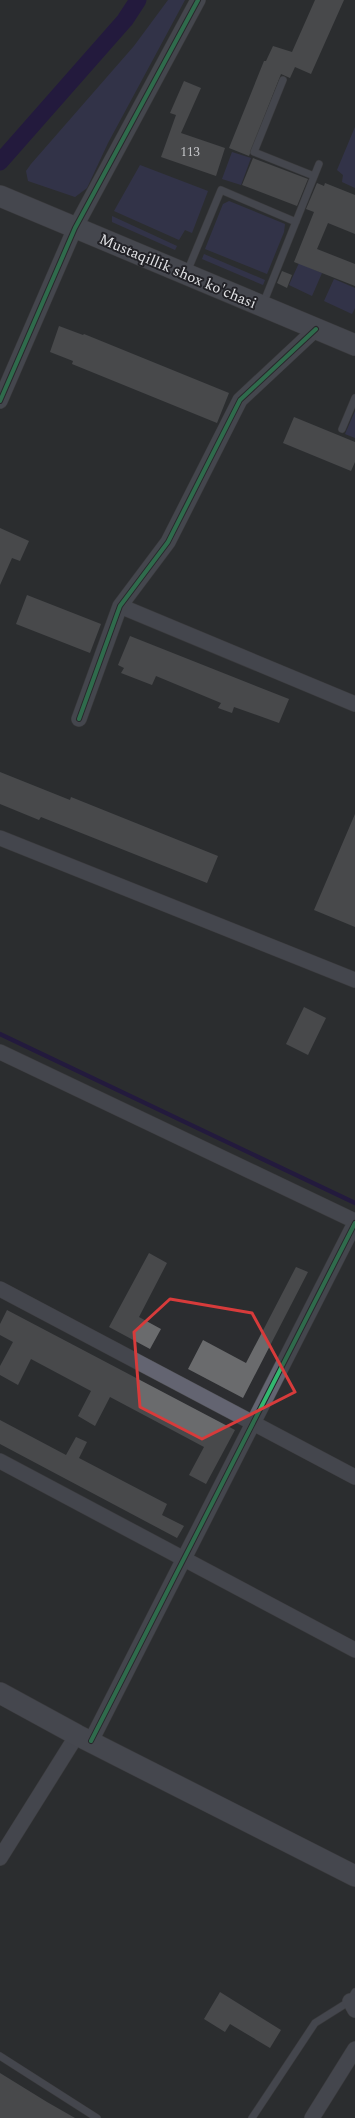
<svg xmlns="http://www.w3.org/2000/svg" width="355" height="2118" font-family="Spectral,serif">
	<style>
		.green { fill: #3b3b67 }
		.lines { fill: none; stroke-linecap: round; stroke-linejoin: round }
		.stream { stroke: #19044e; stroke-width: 4.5 }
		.canal { stroke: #19044e; stroke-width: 17 }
		.building { fill: #6a6b6d }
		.lane-casing { stroke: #4a4a4c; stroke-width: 8 }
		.street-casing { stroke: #4a4a4c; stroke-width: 16 }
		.secondary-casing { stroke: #4a4a4c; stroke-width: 22 }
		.lane { stroke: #636471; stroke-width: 7 }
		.street { stroke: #636471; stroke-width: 15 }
		.secondary { stroke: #656674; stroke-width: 21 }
		.cycleway-casing { stroke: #222227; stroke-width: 6 }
		.cycleway { stroke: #33b770; stroke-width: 4 }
		.marked { fill: none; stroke: #d73b3b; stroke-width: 3; stroke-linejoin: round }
		.labels { text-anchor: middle; stroke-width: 4; stroke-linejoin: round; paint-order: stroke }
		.number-label { font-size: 13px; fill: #c3c4c7 }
		.street-label { font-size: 15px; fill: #e1e2e5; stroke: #222227 }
	</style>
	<rect width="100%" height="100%" fill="#2c2d30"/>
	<path class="green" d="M 168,0 L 185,0 L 108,143 L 87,188 L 75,197 L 28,181 L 26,171 L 31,164 L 134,46 Z
		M 355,127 L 355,188 L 342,182 L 343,175 L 337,170 Z
		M 232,152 L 251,158 L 241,185 L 222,179 Z
		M 140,165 L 208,191 L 192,233 L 185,230 L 179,240 L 114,211 Z
		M 229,201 L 285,224 L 284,232 L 267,274 L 205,249 L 223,204 Z
		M 112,216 L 177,246 L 175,250 L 112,222 Z
		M 204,254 L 265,280 L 263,285 L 202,259 Z
		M 299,263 L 322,273 L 312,296 L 289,285 Z
		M 334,279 L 355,288 L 355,308 L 352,314 L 324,301 Z
		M 355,411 L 355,438 L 345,434 Z"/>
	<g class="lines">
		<path class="stream" d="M 0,1034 L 355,1203"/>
		<path class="canal" d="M 0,162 L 125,20 L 138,0"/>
	</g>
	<path class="building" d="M 315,0 L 344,0 L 311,74 L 295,67 L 290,78 L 281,74 L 249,156 L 229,148 L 264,61 L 266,61 L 273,46 L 292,52 Z
		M 184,81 L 201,88 L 181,133 L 225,148 L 216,176 L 161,157 L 176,115 L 170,113 Z
		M 253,158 L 308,179 L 297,206 L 242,185 Z
		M 317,183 L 324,186 L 325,183 L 355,195 L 355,234 L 328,223 L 317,249 L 355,264 L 355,286 L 294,262 L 314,212 L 306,209 Z
		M 282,271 L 292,275 L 287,288 L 277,283 Z
		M 59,326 L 83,335 L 84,334 L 229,393 L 217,423 L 72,364 L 73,361 L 50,352 Z
		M 294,417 L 355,442 L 355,462 L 351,471 L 283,443 Z
		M 0,528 L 29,541 L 20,561 L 12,558 L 0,585 Z
		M 27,595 L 101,624 L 90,653 L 16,624 Z
		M 130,636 L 289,699 L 279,723 L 234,707 L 232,713 L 218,708 L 221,703 L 156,676 L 152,685 L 121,673 L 124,668 L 118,665 Z
		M 0,772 L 70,800 L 71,797 L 218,856 L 207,883 L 41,817 L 39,820 L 0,804 Z
		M 355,814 L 355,927 L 314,910 Z
		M 304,1007 L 326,1018 L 308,1055 L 286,1044 Z
		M 149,1253 L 167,1263 L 139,1317 L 161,1329 L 150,1349 L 109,1327 Z
		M 296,1267 L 308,1272 L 243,1398 L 188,1369 L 203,1340 L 246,1363 Z
		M 7,1310 L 235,1430 L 206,1484 L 189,1475 L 204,1447 L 159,1423 L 110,1397 L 95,1426 L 78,1416 L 91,1391 L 31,1359 L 18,1385 L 0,1375 L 0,1366 L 13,1342 L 0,1335 L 0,1324 Z
		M 0,1420 L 66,1455 L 76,1437 L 87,1442 L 79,1458 L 167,1504 L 162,1515 L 184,1526 L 177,1538 L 0,1444 Z
		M 220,1992 L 281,2030 L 270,2048 L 230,2024 L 225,2032 L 204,2019 Z
		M 0,2073 L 47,2102 L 75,2118 L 0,2118 Z"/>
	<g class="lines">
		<g class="lane-casing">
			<path id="lane" d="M 283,80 L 254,152 L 314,176
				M 187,272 L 221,190 L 296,222
				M 263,304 L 319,164
				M 342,429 L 355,398
				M 0,2056 L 97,2118
				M 252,2118 L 315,2023 L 350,2001 L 355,1992"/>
		</g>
		<g class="street-casing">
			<path id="street" d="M 0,401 L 75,228 L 198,0
				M 120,606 L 355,704
				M 79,719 L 120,606 L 168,542 L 240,400 L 316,329
				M 0,838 L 355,980
				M 0,1052 L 355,1221
				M 0,1289 L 355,1477
				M 0,1461 L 355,1650
				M 91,1741 L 355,1223
				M 0,1858 L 77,1735
				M 350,2001 L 355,2010
				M 312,2118 L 355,2049"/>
		</g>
		<g class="secondary-casing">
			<path id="secondary" d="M 0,196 L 355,345
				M 0,1693 L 77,1735 L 355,1876"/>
		</g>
		<use href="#lane" class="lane"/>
		<use href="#street" class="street"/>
		<use href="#secondary" class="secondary"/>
		<g class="cycleway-casing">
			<path id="cycleway" d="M 0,401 L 75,228 L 198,0
				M 79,719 L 120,606 L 168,542 L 240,400 L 316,329
				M 91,1741 L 355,1223"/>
		</g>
		<use href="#cycleway" class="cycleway"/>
	</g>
	<path d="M0 0H355V2118H0ZM 170,1299 L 252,1313 L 295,1392 L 202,1439 L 140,1407 L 134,1332 Z" fill="#2c2d30" fill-opacity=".55" fill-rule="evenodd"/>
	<path class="marked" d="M 170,1299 L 252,1313 L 295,1392 L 202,1439 L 140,1407 L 134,1332 Z"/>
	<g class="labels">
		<g class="number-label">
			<text x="190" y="156">113</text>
		</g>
		<g class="street-label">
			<text transform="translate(178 271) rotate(23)" y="5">Mustaqillik shox ko'chasi</text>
		</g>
	</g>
</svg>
